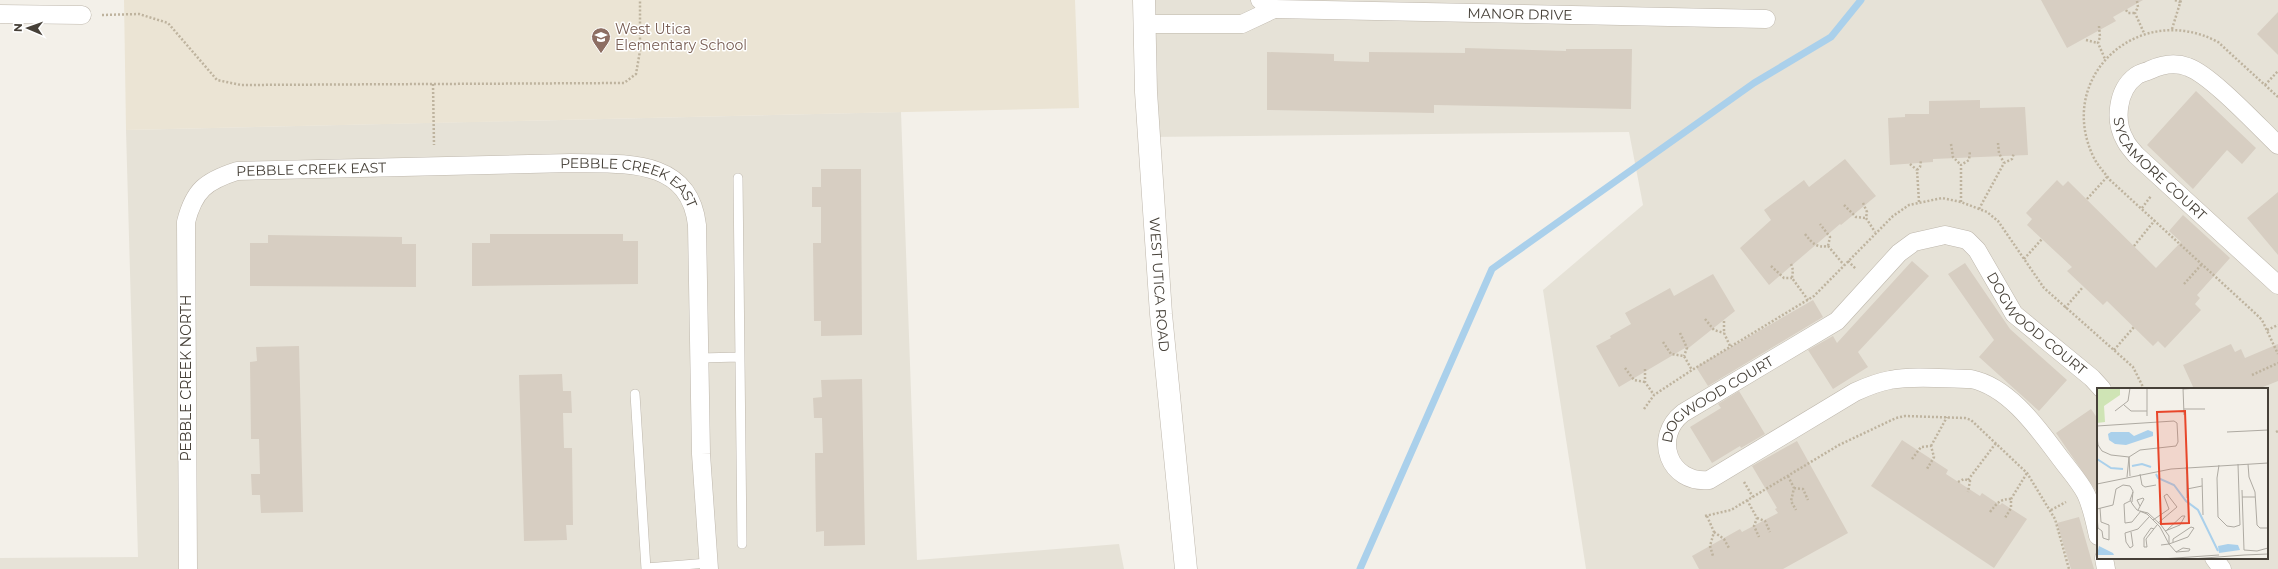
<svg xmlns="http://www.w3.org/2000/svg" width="2278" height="569" font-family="Montserrat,sans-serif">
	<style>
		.residential { fill: #e6e2d7; fill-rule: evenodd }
		.education { fill: #ebe4d4 }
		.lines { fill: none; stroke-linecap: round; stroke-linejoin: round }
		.stream { stroke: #aad0eb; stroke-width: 7 }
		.building { fill: #d7cec2 }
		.service-casing { stroke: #beb7ac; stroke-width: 10 }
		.minor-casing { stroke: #beb7ac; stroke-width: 19 }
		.tertiary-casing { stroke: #beb7ac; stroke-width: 23 }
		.path { stroke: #beb39e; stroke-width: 2.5; stroke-dasharray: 2 2; stroke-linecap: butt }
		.service { stroke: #fff; stroke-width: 9 }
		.minor { stroke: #fff; stroke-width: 18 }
		.tertiary { stroke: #fff; stroke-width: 22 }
		.labels { text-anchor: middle; stroke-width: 3; stroke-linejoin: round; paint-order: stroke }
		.street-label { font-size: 14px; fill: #464038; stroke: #fff }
		.education-label { font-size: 14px; fill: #785e54; stroke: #fff; text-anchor: start }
		.inset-river { fill: none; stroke: #aad0eb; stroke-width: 2 }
		.inset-road { fill: none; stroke: #aeaaa2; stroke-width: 1 }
		.view { fill: #e8462a; fill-opacity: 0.15; stroke: #e8462a; stroke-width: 2 }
		.inset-edge { fill: none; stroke: #464038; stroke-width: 2 }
	</style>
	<rect width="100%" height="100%" fill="#f3f0e9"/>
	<path class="residential" d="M 1144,0 L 2278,0 L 2278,569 L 1586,569 L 1543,290 L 1643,205 L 1629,132 L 1149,137 ZM 2098,389 L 2267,389 L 2267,558 L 2098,558 Z
		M 901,112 L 917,560 L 1119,544 L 1124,569 L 0,569 L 0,558 L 138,557 L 126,130 Z"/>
	<path class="education" d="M 124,0 L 1075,0 L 1079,108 L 126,130 Z"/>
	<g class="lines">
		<path class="stream" d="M 1360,569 L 1492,269 L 1754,83 L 1831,37 L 1861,0"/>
	</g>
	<path class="building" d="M 2041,0 L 2143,0 L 2113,17 L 2116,21 L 2067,48 Z
		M 2278,12 L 2278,55 L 2257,34 Z
		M 1465,48 L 1566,51 L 1566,49 L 1632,49 L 1631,109 L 1434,105 L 1434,113 L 1267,110 L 1267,52 L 1334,54 L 1334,61 L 1369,62 L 1369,52 L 1465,53 Z
		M 2196,91 L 2256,148 L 2242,164 L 2227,150 L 2193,189 L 2147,145 Z
		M 1980,100 L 1980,108 L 2025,107 L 2028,155 L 1933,159 L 1933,162 L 1890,165 L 1888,118 L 1905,117 L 1905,114 L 1929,114 L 1929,101 Z
		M 1845,159 L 1876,196 L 1841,225 L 1840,224 L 1769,285 L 1740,248 L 1771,220 L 1764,210 L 1804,180 L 1809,187 Z
		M 821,169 L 861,169 L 862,335 L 821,336 L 821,321 L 814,321 L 813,243 L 821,243 L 821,207 L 812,207 L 812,187 L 821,187 Z
		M 2057,180 L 2063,186 L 2068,181 L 2156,268 L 2181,242 L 2169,231 L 2183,215 L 2230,258 L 2197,295 L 2200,298 L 2195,304 L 2201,310 L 2165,348 L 2158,341 L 2153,346 L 2107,301 L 2103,305 L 2067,271 L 2072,267 L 2027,225 L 2032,219 L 2026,213 Z
		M 2278,192 L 2278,255 L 2247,218 Z
		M 490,234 L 623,234 L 623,241 L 638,241 L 638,284 L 472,286 L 472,243 L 490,243 Z
		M 268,235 L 402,237 L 402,244 L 416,244 L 416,287 L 250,286 L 250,243 L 268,243 Z
		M 1912,261 L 1929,276 L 1858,352 L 1868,367 L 1833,389 L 1808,350 L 1833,336 L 1837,343 Z
		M 1965,263 L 2010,329 L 2067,380 L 2039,411 L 1979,357 L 1994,340 L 1948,274 Z
		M 1713,274 L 1735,311 L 1686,350 L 1685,348 L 1619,387 L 1596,346 L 1611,338 L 1610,336 L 1631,324 L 1625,313 L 1670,288 L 1674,296 Z
		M 1813,300 L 1823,317 L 1708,386 L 1696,367 Z
		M 2231,344 L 2235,352 L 2241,349 L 2245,358 L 2278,344 L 2278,381 L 2258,389 L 2194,389 L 2183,365 Z
		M 299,346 L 303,512 L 261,513 L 260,495 L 252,495 L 251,474 L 260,474 L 259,439 L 251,439 L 250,362 L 257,361 L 256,347 Z
		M 562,374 L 563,391 L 571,391 L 572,413 L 563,413 L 564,448 L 572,448 L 573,525 L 566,525 L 567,540 L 524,541 L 519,375 Z
		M 862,379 L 865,545 L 824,546 L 824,531 L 816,532 L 815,453 L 823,453 L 822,418 L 814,418 L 813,398 L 822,397 L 821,380 Z
		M 1739,391 L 1765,434 L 1741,448 L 1740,446 L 1712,463 L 1690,427 L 1721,408 L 1718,404 Z
		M 2091,409 L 2098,419 L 2098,494 L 2056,433 Z
		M 1902,440 L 1948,470 L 1946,474 L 1980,496 L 1982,493 L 2000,505 L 2002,503 L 2027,519 L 1994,568 L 1871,486 Z
		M 1797,441 L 1848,533 L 1783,569 L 1699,569 L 1692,556 L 1740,529 L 1742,532 L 1778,513 L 1775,509 L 1777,508 L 1752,466 Z
		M 2079,517 L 2094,569 L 2071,569 L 2057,523 Z"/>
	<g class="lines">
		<g class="service-casing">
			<path id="service" d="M 738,178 L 742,544
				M 700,358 L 740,357
				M 635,394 L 646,569
				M 646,568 L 708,563"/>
		</g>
		<g class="minor-casing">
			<g id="minor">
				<path id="s1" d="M 1274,9 L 1766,19"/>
				<path d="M 0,14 L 82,15"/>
				<path d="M 1144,24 L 1242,24 L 1274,9 L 1260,0"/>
				<path id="s2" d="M 2278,145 C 2258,126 2211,75 2188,67 C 2175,62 2163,64 2150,70 C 2146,72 2140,73 2136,76 C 2117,90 2114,121 2125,140 C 2127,145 2132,150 2136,155 L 2278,285"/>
				<path id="s3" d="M 2098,536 C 2095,522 2092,507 2086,494 C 2080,482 2070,471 2061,459 C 2039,430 2010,387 1971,379 C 1945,379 1916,375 1890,380 C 1878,382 1866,387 1855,392 L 1709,480 C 1669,484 1652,437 1683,413 L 1837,321 L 1899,253 L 1914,242 L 1945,235 L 1967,240 L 1977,250 L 2014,314 L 2092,378 L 2102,389"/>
				<path d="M 2104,558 L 2106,569"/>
				<path d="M 2214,558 L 2222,569"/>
				<path id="s4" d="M 188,569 L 186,222 C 194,190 206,181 237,171 L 571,163 C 623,164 689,157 697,225 L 701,454 L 709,569"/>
			</g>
		</g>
		<g class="tertiary-casing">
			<g id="tertiary">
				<path id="s5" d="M 1144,0 L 1146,92 L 1161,314 L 1186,569"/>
			</g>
		</g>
		<path class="path" d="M 2175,0 L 2180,2
			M 2137,1 L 2138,7 L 2135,13 L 2144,33
			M 2126,10 L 2128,13 L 2135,13
			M 102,15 L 139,14 L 168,23 L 217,80 L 241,85 L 624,83 L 636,74 L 640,51 L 640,0
			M 2099,26 L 2100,37 L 2098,43 L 2105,59
			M 2172,29 L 2181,0
			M 2086,40 L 2098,43
			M 433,84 L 434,145
			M 2265,85 L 2278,71
			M 2278,97 L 2218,42 C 2139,0 2054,77 2094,158 C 2098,166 2104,172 2110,180 L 2256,314 L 2262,320 L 2278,354
			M 1998,143 L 1999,153 L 2004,163
			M 1951,144 L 1953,157 L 1961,165
			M 1910,164 L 1917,170
			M 2087,199 L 2107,177
			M 1919,202 L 1917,170 L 1920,167 L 1921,160
			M 1961,202 L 1961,165 L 1969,160 L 1970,151
			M 1863,203 L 1867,212 L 1866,218 L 1875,232
			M 1844,205 L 1856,217 L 1866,218
			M 2142,208 L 2151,196
			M 1979,209 L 2004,163 L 2012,159 L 2014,153
			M 1805,234 C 1812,243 1816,248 1828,246 L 1830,237 L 1820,224
			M 1828,246 L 1844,265
			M 2134,246 L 2155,220
			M 2024,259 L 2042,239
			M 1848,261 L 1856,269
			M 1791,264 L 1793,270 L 1792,278 L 1808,300
			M 1771,266 L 1784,278 L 1792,278
			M 2184,284 L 2202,264
			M 2065,308 L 2083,287
			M 1705,319 L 1714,330 L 1724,333
			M 1724,321 L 1724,333 L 1730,346
			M 2267,330 L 2278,325
			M 1680,333 L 1687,348 L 1684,356
			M 1663,342 L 1671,354 L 1684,356 L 1692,370
			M 2114,350 L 2134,327
			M 1625,368 L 1634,380 L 1645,382
			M 1645,369 L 1645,382 L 1654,395
			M 2252,375 L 2278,363
			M 1644,409 L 1654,395 L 1692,370 L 1814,296 L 1893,216 L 1909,205 L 1942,198 L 1961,202 L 1987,212 L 1998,221 L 2044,288 L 2133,367 L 2144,389
			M 2276,432 L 2278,431
			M 1931,446 L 1947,417
			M 1912,459 L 1921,447 L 1931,446 L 1934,457 L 1927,469
			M 1788,476 L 1794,488 L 1791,501 L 1796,510
			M 1968,480 L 1996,443
			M 1744,482 L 1753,497
			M 1958,482 L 1964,479 L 1970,481 L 1968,492
			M 1794,488 L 1803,489 L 1808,500
			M 2011,499 L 2027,473
			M 1747,500 L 1757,518 L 1754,526 L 1759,537
			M 2051,510 L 2066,502
			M 1990,512 C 1997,503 2000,499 2011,499 L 2011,508 L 2005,518
			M 1705,516 L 1731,510 L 1839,445 L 1896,418 L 1905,416 L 1965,418 L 1971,420 L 2027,473 L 2055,519 L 2069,569
			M 1707,516 L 1714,532 L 1710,546 L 1713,556
			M 1757,518 L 1765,521 L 1770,532
			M 1714,532 L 1724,539 L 1729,548"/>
		<use href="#service" class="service"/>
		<use href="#minor" class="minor"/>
		<use href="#tertiary" class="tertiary"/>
	</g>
	<defs>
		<g id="school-pin" transform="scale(1)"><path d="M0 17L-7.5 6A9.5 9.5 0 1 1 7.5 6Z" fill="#8d6e63" stroke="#fff"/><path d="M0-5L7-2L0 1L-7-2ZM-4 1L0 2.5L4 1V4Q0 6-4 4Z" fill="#fff"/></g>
	</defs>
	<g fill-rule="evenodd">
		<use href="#school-pin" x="601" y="37"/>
	</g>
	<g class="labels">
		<g class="street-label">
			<text dy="5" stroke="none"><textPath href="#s1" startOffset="246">MANOR DRIVE</textPath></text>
			<text dy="5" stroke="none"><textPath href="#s2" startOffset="288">SYCAMORE COURT</textPath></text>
			<text dy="5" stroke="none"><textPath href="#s4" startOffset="498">PEBBLE CREEK EAST</textPath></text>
			<text dy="5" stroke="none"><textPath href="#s4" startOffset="822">PEBBLE CREEK EAST</textPath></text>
			<text dy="5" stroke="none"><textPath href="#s5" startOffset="285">WEST UTICA ROAD</textPath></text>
			<text dy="5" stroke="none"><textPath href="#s3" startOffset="1052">DOGWOOD COURT</textPath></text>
			<text transform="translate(186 378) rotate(-90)" y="5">PEBBLE CREEK NORTH</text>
			<text dy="5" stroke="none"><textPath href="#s3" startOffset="632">DOGWOOD COURT</textPath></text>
		</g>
		<g class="education-label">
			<text x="615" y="34">West Utica<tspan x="615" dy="16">Elementary School</tspan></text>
		</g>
	</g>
	<g transform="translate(2097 388)">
		<rect width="171" height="171" fill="#f3f0e9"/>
		<path d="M 0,0 L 23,0 L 23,7 L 7,18 L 8,34 L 0,35 Z" fill="#cfe4b5"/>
		<path d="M 51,42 L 56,44 L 56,48 L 29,57 L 18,56 L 12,52 L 11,46 L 14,44 L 32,44 L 37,48 ZM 131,156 L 141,157 L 143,162 L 122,165 L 121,158 ZM 2,158 L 16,165 L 17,167 L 0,167 Z" fill="#aad0eb"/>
		<path class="inset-river" d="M 0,71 L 14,80 L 26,81M 35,78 L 45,76 L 54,79M 59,86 L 61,90 L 77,97 L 89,113 L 101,122 L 121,163"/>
		<path class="inset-road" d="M 50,0 L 50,28M 86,0 L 87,27M 86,1 L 101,0M 27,17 L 34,23 L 50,23M 87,21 L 108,21M 18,23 L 31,13 L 33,0M 0,38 L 77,33 L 80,35 L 81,54 L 79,58 L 43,62 L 32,69 L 14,67 L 5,63 L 1,57 L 0,49M 130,44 L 171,42M 151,76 L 152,89 L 158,104 L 160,137 L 163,140 L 171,140M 122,77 L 120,90 L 121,129 L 130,138 L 137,139 L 143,137 L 141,76M 89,79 L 90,86 L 90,80M 43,86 L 45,97 L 48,99 L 59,97M 90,86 L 90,110M 30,89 L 32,69 L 33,88M 105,90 L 106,127M 0,96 L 74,81 L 171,75M 33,98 L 36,103 L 35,114M 90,101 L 105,98M 145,102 L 147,162 L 160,163 L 171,160M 36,104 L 33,112 L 36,117 L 40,122 L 50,126 L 63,139 L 72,156 L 72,148 L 64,137 L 51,125 L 43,123M 145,109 L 158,109M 33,113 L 27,116 L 28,135 L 35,134 L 44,123M 0,121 L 16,117 L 19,101 L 26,97 L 33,98M 41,122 L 47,111 L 46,110 L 40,112 L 43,118M 0,128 L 1,140 L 5,143 L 6,150 L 12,152 L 12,137 L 4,134 L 3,120M 56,132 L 72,121 L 67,108 L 70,106 L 80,119 L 61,135M 57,141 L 54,140 L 47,150 L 47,159 L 50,159 L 49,151 L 60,137M 68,143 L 83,137 L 88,128 L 85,128 L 70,142M 34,144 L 36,158 L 33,160 L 29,154 L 28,145 L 41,141 L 52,129M 72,156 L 79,164 L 92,163 L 93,161 L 86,160 L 79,164M 64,157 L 72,156 L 91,149 L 97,140 L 94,139 L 76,151 L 76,154M 147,167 L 171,166M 64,171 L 122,167M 95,171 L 147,167"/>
		<path class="view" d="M 88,23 L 92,135 L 64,136 L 60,24 Z"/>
		<rect width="171" height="171" class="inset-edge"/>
	</g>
	<g transform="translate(28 28) rotate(272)" stroke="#ffffff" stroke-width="3" paint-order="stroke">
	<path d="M0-3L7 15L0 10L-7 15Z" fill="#464038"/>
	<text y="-6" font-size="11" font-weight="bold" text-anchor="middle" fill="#464038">N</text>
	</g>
</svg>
